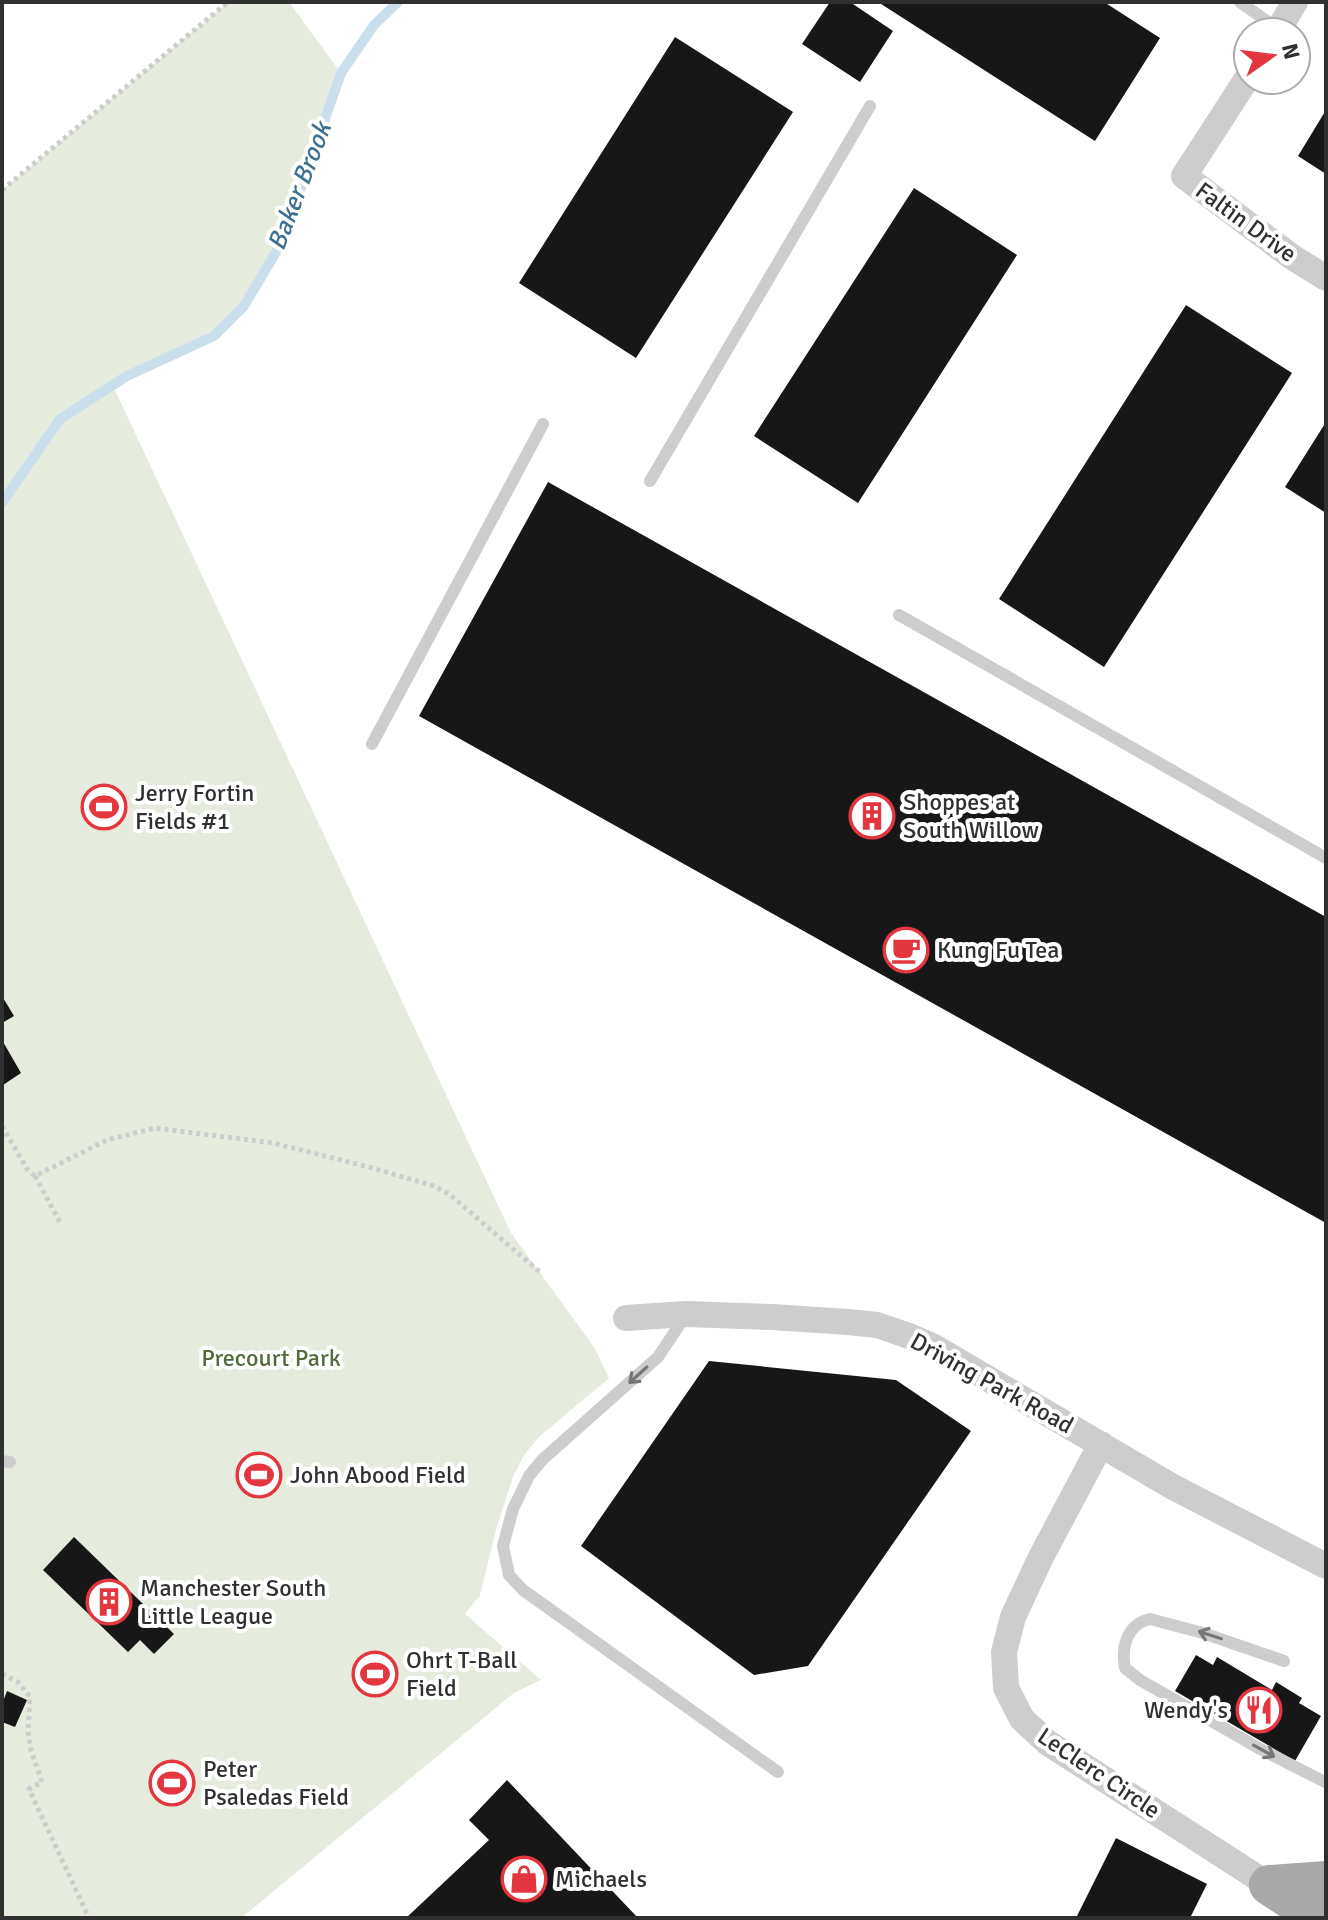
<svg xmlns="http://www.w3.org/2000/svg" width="1328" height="1920" font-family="Signika,sans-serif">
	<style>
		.park { fill: #e5ecde }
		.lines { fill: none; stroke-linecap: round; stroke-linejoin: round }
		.stream { stroke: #cbdeec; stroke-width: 10 }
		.building { fill: #171717 }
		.path { stroke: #cdcdcd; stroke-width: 5; stroke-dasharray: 4 4; stroke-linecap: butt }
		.service { stroke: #cdcdcd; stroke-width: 12 }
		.minor { stroke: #cdcdcd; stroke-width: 26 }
		.primary { stroke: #a8a8a8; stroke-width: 40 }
		.oneway { stroke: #777 }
		.labels { text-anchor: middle; stroke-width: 8; stroke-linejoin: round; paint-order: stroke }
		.street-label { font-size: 24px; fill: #303030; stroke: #fff }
		.poi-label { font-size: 24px; fill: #303030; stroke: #fff; text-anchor: start }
		.park-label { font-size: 24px; fill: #526b3d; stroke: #fff }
		.water-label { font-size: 26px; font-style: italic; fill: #3e7091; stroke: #fff }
	</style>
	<rect width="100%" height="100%" fill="#fff"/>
	<path class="park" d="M 228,2 L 289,2 L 341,73 L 282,242 L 244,306 L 214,336 L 127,376 L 113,386 L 511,1233 L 594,1347 L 609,1378 L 539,1437 L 524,1455 L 513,1477 L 496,1530 L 480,1595 L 465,1614 L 541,1680 L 514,1693 L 241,1918 L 2,1918 L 2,190 Z"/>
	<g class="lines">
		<path class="stream" d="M 2,503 L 60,419 L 127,376 L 214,336 L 244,306 L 282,242 L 341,73 L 374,25 L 398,2"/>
	</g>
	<path class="building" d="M 830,2 L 850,2 L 893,31 L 860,82 L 802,44 Z
		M 878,2 L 1104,2 L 1160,38 L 1095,141 Z
		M 675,37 L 793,112 L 636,358 L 519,283 Z
		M 1326,110 L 1326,174 L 1298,156 Z
		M 914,188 L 1017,255 L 858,503 L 754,436 Z
		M 1186,305 L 1292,373 L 1104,667 L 999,599 Z
		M 1326,422 L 1326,513 L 1285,487 Z
		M 548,482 L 1326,917 L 1326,1223 L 419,716 Z
		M 2,996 L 14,1016 L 2,1023 Z
		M 2,1040 L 21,1073 L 3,1085 L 2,1083 Z
		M 709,1361 L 896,1380 L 971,1431 L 808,1666 L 754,1675 L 581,1546 Z
		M 74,1537 L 174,1634 L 154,1654 L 140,1640 L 128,1652 L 43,1570 Z
		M 1196,1655 L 1213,1665 L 1217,1657 L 1272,1690 L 1276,1682 L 1302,1698 L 1299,1703 L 1321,1716 L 1295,1761 L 1175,1691 Z
		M 7,1691 L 27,1700 L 15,1727 L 2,1722 L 2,1704 Z
		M 507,1780 L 638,1918 L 406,1918 L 489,1840 L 469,1820 Z
		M 1116,1838 L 1207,1884 L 1190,1918 L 1076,1918 Z"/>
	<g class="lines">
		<path class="path" d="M 2,190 L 228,2
			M 2,1126 L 27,1169 L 35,1176 L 107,1140 L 155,1128 L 273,1143 L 369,1167 L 434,1186 L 449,1194 L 541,1273
			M 35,1176 L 61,1224
			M 2,1674 L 18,1682 L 30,1697 L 28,1732 L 31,1750 L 42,1782 L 29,1789 L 89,1918"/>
		<path class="service" d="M 1240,2 L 1278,29
			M 650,481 L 870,106
			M 899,615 L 1326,858
			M 372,744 L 543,424
			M 686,1315 L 658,1357 L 542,1460 L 529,1476 L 513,1509 L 503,1546 L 509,1575 L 523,1590 L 778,1772
			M 2,1461 L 10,1462
			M 1284,1661 L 1203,1633 L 1150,1619 C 1127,1624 1121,1647 1125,1668 L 1140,1680 L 1262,1750 L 1325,1782"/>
		<path class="minor" d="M 1277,32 L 1295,2
			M 1248,77 L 1184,176 L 1292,257 L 1326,278
			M 626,1318 L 686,1314 L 772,1317 L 848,1322 L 877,1325 L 909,1336 L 934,1347 L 1173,1487 L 1326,1566
			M 1101,1444 L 1040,1559 L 1013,1617 L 1004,1652 L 1006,1688 L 1022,1719 L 1048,1743 L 1269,1885"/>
		<path class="primary" d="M 1269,1885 L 1319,1918
			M 1269,1885 L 1326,1881"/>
	</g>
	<defs><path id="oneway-shaft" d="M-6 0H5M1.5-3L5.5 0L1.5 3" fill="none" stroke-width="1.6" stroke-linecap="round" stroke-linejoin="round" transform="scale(2)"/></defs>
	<g class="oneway">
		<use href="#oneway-shaft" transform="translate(638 1375) rotate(138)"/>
		<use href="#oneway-shaft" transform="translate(1210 1635) rotate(-162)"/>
		<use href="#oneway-shaft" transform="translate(1264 1751) rotate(29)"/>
	</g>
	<defs>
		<g id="stadium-ring" transform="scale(2.3)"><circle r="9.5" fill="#fff" stroke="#e3363f" stroke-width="1.5"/><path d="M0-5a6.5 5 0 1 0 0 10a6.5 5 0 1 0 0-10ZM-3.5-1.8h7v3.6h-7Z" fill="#e3363f"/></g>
		<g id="building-ring" transform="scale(2.3)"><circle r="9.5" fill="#fff" stroke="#e3363f" stroke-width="1.5"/><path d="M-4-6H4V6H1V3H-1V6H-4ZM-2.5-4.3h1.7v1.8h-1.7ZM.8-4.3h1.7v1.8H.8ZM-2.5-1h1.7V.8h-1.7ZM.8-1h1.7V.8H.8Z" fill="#e3363f"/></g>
		<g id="cafe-ring" transform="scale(2.3)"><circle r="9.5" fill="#fff" stroke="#e3363f" stroke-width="1.5"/><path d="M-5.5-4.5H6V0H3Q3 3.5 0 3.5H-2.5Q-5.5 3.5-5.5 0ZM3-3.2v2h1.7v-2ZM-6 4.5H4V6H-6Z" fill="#e3363f"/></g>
		<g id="restaurant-ring" transform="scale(2.3)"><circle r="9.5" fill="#fff" stroke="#e3363f" stroke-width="1.5"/><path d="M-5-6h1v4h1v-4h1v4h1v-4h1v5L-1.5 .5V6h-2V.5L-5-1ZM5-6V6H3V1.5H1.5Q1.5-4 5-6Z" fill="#e3363f"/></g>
		<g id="shop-ring" transform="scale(2.3)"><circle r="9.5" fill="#fff" stroke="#e3363f" stroke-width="1.5"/><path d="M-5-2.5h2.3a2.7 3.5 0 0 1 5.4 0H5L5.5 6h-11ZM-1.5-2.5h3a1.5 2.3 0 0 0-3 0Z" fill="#e3363f"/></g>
	</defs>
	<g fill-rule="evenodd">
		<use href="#stadium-ring" x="104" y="807"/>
		<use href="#building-ring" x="872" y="816"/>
		<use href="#cafe-ring" x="906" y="950"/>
		<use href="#stadium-ring" x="259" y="1475"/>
		<use href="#building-ring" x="109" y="1602"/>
		<use href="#stadium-ring" x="375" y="1674"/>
		<use href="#restaurant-ring" x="1259" y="1710"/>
		<use href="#stadium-ring" x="172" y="1783"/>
		<use href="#shop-ring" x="524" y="1879"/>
	</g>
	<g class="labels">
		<g class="street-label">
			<text transform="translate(1246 222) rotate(36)" y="8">Faltin Drive</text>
			<text transform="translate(992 1383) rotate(29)" y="8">Driving Park Road</text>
			<text transform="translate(1099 1773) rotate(34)" y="8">LeClerc Circle</text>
		</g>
		<g class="poi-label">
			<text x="135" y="801">Jerry Fortin<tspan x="135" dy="28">Fields #1</tspan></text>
			<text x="903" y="810">Shoppes at<tspan x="903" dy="28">South Willow</tspan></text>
			<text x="937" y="958">Kung Fu Tea</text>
			<text x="290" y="1483">John Abood Field</text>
			<text x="140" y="1596">Manchester South<tspan x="140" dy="28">Little League</tspan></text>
			<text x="406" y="1668">Ohrt T-Ball<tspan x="406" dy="28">Field</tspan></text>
			<text x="1228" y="1718" text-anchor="end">Wendy's</text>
			<text x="203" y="1777">Peter<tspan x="203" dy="28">Psaledas Field</tspan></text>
			<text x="555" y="1887">Michaels</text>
		</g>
		<g class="park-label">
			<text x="271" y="1366">Precourt Park</text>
		</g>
		<g class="water-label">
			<text transform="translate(299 186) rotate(-69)" y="9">Baker Brook</text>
		</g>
	</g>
	<rect width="1328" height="1920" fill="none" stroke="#303030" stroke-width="8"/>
	<g transform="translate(1272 56) rotate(76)"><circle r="38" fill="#ffffff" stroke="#acacac" stroke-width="2"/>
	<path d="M0-6L14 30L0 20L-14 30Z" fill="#e3363f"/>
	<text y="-12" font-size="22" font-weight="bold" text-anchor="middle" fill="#303030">N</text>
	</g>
</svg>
